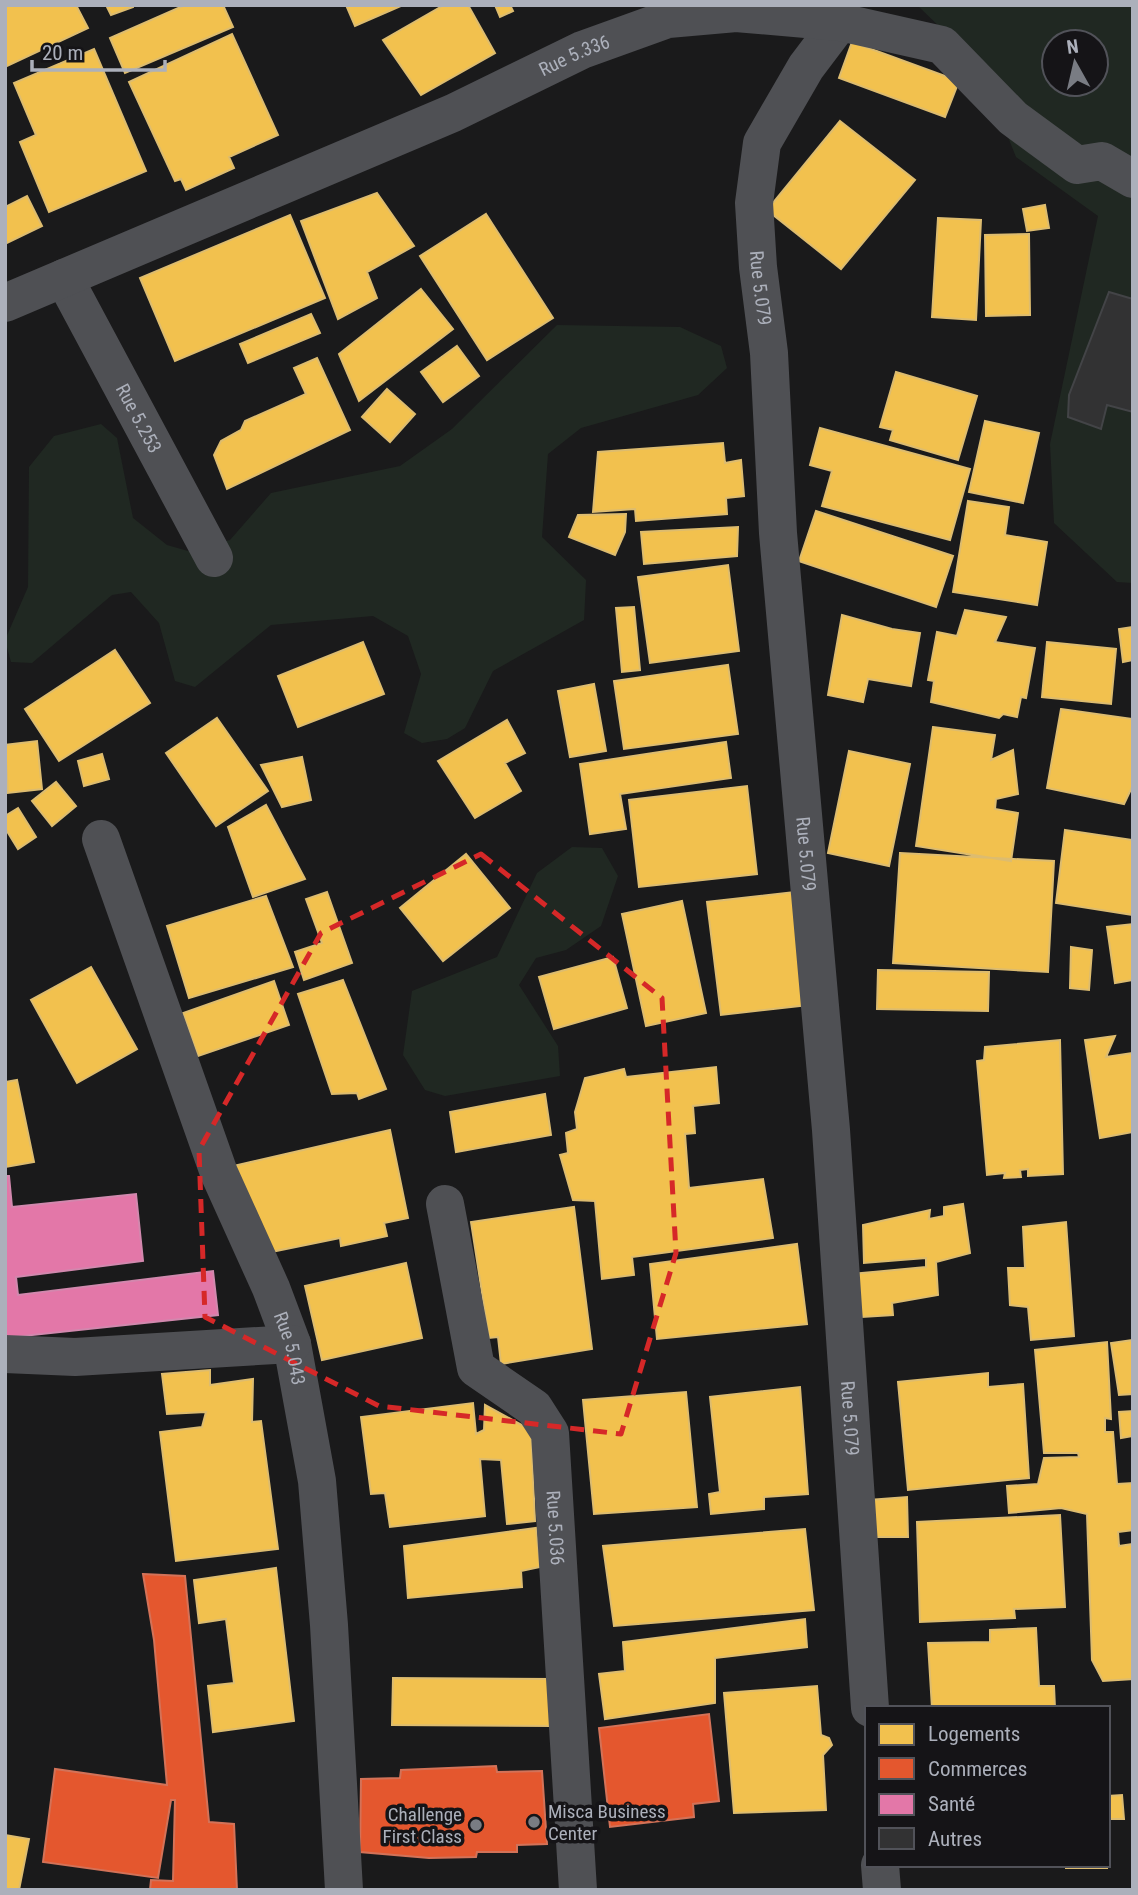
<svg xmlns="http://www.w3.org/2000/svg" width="1138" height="1895" font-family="'Roboto Condensed',sans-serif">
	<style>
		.green { fill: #202822; fill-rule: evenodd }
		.homes { fill: #f2c14e; stroke: #ddbc6f; stroke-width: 2 }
		.shops { fill: #e4572e; stroke: #d37258; stroke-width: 2 }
		.health { fill: #e377a8; stroke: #d288ae; stroke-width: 2 }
		.building { fill: #323233; stroke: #434447; stroke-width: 2 }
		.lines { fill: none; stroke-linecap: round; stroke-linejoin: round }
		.minor { stroke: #4f5054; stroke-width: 38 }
		.marked { fill: none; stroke: #d62828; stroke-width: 5; stroke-dasharray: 14 9; stroke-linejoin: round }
		.poi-dot { fill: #797c83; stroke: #151417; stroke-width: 2.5 }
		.labels { text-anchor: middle; stroke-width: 7; stroke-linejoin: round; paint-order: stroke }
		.street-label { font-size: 19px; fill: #acb0bb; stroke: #151417 }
		.poi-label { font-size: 19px; fill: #acb0bb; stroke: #151417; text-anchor: start }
	</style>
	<rect width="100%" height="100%" fill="#1a1a1b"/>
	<path class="green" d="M 917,5 L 1133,5 L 1133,583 L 1117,582 L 1054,523 L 1050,444 L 1098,216 L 1016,157 L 979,65 ZM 1054,42 L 1096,42 L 1096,84 L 1054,84 Z
		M 557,325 L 680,327 L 721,346 L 727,368 L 698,395 L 581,428 L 548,454 L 542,537 L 586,580 L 584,620 L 493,671 L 465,728 L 447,739 L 422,743 L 404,733 L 421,674 L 408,636 L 373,616 L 271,625 L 195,687 L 175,681 L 159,623 L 131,592 L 112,595 L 32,663 L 11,662 L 5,640 L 28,587 L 29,467 L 54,436 L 101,424 L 117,438 L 133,518 L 167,545 L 188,551 L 230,540 L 271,493 L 400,466 L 452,429 Z
		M 572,847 L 602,848 L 618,876 L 601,926 L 566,950 L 536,958 L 519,985 L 558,1046 L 560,1076 L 445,1096 L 425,1090 L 403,1055 L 412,991 L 497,957 L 537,873 Z"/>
	<path class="homes" d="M 5,5 L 76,5 L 88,28 L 5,67 Z
		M 106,5 L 133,5 L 133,7 L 111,15 Z
		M 185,5 L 223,5 L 233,27 L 125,73 L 110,38 Z
		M 346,5 L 403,5 L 355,26 Z
		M 444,5 L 468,5 L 495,53 L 421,95 L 383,40 Z
		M 495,5 L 510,5 L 513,11 L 500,17 Z
		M 232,34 L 278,135 L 229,157 L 234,168 L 186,190 L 181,179 L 175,181 L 129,82 Z
		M 852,42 L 959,81 L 945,117 L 839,78 Z
		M 94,49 L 146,171 L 49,212 L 20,142 L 36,135 L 14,83 Z
		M 840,121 L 915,180 L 841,269 L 767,210 Z
		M 377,193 L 414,246 L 367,272 L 377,298 L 338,319 L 301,221 Z
		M 27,196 L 42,226 L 5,244 L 5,207 Z
		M 1045,205 L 1049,228 L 1027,231 L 1023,209 Z
		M 486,214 L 553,318 L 487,360 L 420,256 Z
		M 290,215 L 325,298 L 175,361 L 140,278 Z
		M 938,218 L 981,220 L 976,320 L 932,317 Z
		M 1029,234 L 1030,315 L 986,316 L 985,235 Z
		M 421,289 L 453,329 L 359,401 L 339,354 Z
		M 311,314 L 320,333 L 248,363 L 240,344 Z
		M 457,346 L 479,376 L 443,402 L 421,372 Z
		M 317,358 L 350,430 L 227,489 L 214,455 L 221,441 L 241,430 L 245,421 L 306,394 L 294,368 Z
		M 896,372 L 977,396 L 958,460 L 890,440 L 893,430 L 880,427 Z
		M 387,389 L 415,414 L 390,442 L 362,417 Z
		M 985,421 L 1039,433 L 1023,503 L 969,492 Z
		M 820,428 L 970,469 L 950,540 L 822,506 L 832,471 L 810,465 Z
		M 723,443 L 725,463 L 741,460 L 744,496 L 726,498 L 727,514 L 636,521 L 635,509 L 593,512 L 598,452 Z
		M 968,501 L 1009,507 L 1005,535 L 1047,542 L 1037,605 L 953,592 Z
		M 816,511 L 953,556 L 936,607 L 799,561 Z
		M 626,514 L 625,532 L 615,555 L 569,537 L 578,515 Z
		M 738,527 L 737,556 L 644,564 L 641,532 Z
		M 728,565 L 739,651 L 650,663 L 638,577 Z
		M 634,607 L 640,670 L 622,672 L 616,608 Z
		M 965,610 L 1006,617 L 995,642 L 1035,648 L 1026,698 L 1021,697 L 1017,717 L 1003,714 L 999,718 L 931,702 L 934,681 L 928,680 L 937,632 L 957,636 Z
		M 842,615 L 892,629 L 920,633 L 911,686 L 868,679 L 863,702 L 828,695 Z
		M 1133,627 L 1133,660 L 1123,662 L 1119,629 Z
		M 363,642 L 384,694 L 298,727 L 278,676 Z
		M 1047,642 L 1116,649 L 1111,704 L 1042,697 Z
		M 115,650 L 150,703 L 59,761 L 25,709 Z
		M 728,665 L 738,734 L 624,749 L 614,681 Z
		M 594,684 L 606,751 L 570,757 L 558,691 Z
		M 1061,709 L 1133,719 L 1133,785 L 1124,804 L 1047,788 Z
		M 217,718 L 268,791 L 216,826 L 166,753 Z
		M 507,720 L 525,753 L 505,763 L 521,791 L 475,818 L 438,761 Z
		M 933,727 L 995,735 L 991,760 L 1013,750 L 1018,794 L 996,799 L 995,809 L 1018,813 L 1011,861 L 916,846 Z
		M 37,741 L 42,789 L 8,793 L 5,745 Z
		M 726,742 L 731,778 L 620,794 L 626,829 L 590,834 L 580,764 Z
		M 849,751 L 910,764 L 889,866 L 828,853 Z
		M 102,754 L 109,779 L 84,786 L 78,761 Z
		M 302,757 L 311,800 L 282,807 L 261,765 Z
		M 56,782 L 76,806 L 52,826 L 32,801 Z
		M 747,786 L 757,874 L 639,887 L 629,800 Z
		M 266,805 L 305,879 L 253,897 L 228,827 Z
		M 18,808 L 36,837 L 18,849 L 5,828 L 5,816 Z
		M 1065,830 L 1132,840 L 1133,836 L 1133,915 L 1056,903 Z
		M 900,853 L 1054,861 L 1048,972 L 893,963 Z
		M 466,854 L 510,908 L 443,961 L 400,908 Z
		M 327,892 L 352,963 L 304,980 L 295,952 L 322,943 L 306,899 Z
		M 794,892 L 808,1005 L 721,1015 L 707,902 Z
		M 266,896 L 293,967 L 189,998 L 167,926 Z
		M 682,901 L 706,1013 L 646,1026 L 622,914 Z
		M 1133,924 L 1133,980 L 1115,983 L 1107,927 Z
		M 1071,947 L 1092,950 L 1089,990 L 1070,988 Z
		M 613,957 L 627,1008 L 554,1029 L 539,977 Z
		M 91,967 L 137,1049 L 77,1083 L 31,1000 Z
		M 878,970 L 989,972 L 988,1011 L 877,1009 Z
		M 343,980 L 386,1089 L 359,1099 L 357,1093 L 332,1094 L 298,994 Z
		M 274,981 L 289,1025 L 198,1056 L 183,1013 Z
		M 1115,1036 L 1106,1057 L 1133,1053 L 1133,1132 L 1100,1138 L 1085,1040 Z
		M 1060,1040 L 1063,1174 L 1028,1176 L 1028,1169 L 1020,1170 L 1021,1177 L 1004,1178 L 1005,1173 L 987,1175 L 977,1061 L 984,1060 L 985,1047 Z
		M 716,1067 L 719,1103 L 693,1106 L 695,1133 L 685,1134 L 689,1188 L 763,1179 L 773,1238 L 632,1257 L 634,1275 L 602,1279 L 595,1201 L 573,1200 L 560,1155 L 568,1153 L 566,1133 L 577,1129 L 575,1112 L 585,1078 L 624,1069 L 626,1077 Z
		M 17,1080 L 34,1162 L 5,1167 L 5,1082 Z
		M 545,1094 L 551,1135 L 456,1152 L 450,1112 Z
		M 390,1130 L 408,1218 L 384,1223 L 387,1236 L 341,1246 L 340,1238 L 266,1253 L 225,1168 Z
		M 963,1204 L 970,1253 L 936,1262 L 938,1295 L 892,1303 L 893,1315 L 862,1317 L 852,1274 L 926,1267 L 926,1258 L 864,1263 L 863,1225 L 930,1210 L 929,1219 L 944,1216 L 944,1207 Z
		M 574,1207 L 592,1349 L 501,1364 L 498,1337 L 489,1338 L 471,1222 Z
		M 1066,1222 L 1074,1336 L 1031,1340 L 1028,1307 L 1010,1305 L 1008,1268 L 1025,1268 L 1023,1227 Z
		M 797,1244 L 807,1324 L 657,1339 L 650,1264 Z
		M 406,1263 L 422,1338 L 322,1360 L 305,1286 Z
		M 1133,1340 L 1133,1394 L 1119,1395 L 1111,1343 Z
		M 1107,1342 L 1111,1419 L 1105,1418 L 1105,1432 L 1113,1432 L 1117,1484 L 1133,1483 L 1133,1530 L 1118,1532 L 1119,1546 L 1133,1544 L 1133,1679 L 1103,1681 L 1092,1660 L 1087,1514 L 1061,1508 L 1009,1513 L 1007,1486 L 1038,1484 L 1044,1458 L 1079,1457 L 1078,1453 L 1044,1453 L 1035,1350 Z
		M 210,1370 L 210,1385 L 253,1379 L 252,1422 L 261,1421 L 278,1549 L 176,1561 L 160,1432 L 202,1427 L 206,1412 L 167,1414 L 162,1374 Z
		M 988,1373 L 988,1387 L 1023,1384 L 1029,1478 L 908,1490 L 898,1382 Z
		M 800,1387 L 808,1494 L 764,1497 L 764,1509 L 711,1514 L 709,1494 L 720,1492 L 710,1397 Z
		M 686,1392 L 697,1507 L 594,1514 L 583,1400 Z
		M 473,1403 L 476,1434 L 484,1430 L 485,1405 L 531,1430 L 535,1521 L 507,1524 L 501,1460 L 480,1459 L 485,1516 L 390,1527 L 385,1493 L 371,1494 L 361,1417 Z
		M 1133,1411 L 1133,1436 L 1121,1438 L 1119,1412 Z
		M 907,1497 L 908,1537 L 871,1537 L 869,1500 Z
		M 1060,1515 L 1065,1607 L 1014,1609 L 1015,1618 L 920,1622 L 917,1522 Z
		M 536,1528 L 540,1567 L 521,1571 L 522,1587 L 408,1598 L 404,1546 Z
		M 805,1529 L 814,1610 L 614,1626 L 603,1546 Z
		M 276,1568 L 294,1721 L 213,1732 L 208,1686 L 234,1683 L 226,1619 L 199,1623 L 194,1580 Z
		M 805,1619 L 807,1647 L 715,1658 L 715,1703 L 605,1719 L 599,1674 L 625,1671 L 623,1642 Z
		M 1036,1628 L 1039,1686 L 1054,1686 L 1055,1708 L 932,1708 L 928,1643 L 990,1642 L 990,1630 Z
		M 393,1678 L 552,1679 L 552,1726 L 392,1725 Z
		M 817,1686 L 821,1735 L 829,1738 L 832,1745 L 823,1755 L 826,1810 L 734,1813 L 724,1693 Z
		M 1122,1795 L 1124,1819 L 1108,1819 L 1108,1796 Z
		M 5,1835 L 29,1839 L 19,1890 L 5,1890 Z
		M 1066,1865 L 1107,1865 L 1107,1868 L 1066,1868 Z"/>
	<path class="shops" d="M 143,1574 L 185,1576 L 209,1822 L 234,1824 L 237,1890 L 150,1890 L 151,1880 L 173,1881 L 175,1800 L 171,1800 L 158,1878 L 43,1862 L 55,1769 L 167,1785 L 154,1640 Z
		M 709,1714 L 719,1801 L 693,1804 L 694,1817 L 610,1827 L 599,1728 Z
		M 496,1766 L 497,1772 L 542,1771 L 547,1844 L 517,1845 L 517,1852 L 477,1852 L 476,1857 L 429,1858 L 360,1852 L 361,1779 L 400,1778 L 401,1770 Z"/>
	<path class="health" d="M 5,1176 L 9,1176 L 12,1207 L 136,1194 L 143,1261 L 16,1277 L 18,1295 L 213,1271 L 218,1315 L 5,1338 Z"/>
	<path class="building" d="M 1109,292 L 1133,299 L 1133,412 L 1107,405 L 1101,429 L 1068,417 L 1069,395 Z"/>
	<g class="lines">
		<g class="minor">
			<path id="s1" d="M 840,22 L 806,67 L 762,143 L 754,203 L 758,267 L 769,353 L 778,533 L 831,1130 L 870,1708"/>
			<path id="s2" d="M 64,278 L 214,558"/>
			<path id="s3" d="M 5,303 L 453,113 L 582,50 L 668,19 L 736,13 L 840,22 L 942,45 L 1013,118 L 1077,165 L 1102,161 L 1133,179"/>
			<path id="s4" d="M 101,839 L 219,1173 L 271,1288 L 292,1344 L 317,1481 L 329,1625 L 344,1890"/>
			<path id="s5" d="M 445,1204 L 476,1368 L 534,1408 L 550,1433 L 578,1890"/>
			<path d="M 5,1354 L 75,1357 L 292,1344"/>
			<path d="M 880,1865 L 882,1890"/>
		</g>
	</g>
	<path class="marked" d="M 481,854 L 662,998 L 676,1253 L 621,1434 L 379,1406 L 205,1317 L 199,1150 L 321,933 Z"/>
	<g class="poi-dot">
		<circle cx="534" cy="1822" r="7"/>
		<circle cx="476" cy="1825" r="7"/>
	</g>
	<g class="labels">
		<g class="street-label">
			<text dy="7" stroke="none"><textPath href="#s3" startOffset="621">Rue 5.336</textPath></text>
			<text dy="7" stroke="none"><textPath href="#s1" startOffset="290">Rue 5.079</textPath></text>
			<text dy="7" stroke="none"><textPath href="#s2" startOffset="159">Rue 5.253</textPath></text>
			<text dy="7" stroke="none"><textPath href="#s1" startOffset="858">Rue 5.079</textPath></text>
			<text dy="7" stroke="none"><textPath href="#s4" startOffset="544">Rue 5.043</textPath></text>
			<text dy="7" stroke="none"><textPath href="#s1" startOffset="1424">Rue 5.079</textPath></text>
			<text dy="7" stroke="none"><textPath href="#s5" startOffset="362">Rue 5.036</textPath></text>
		</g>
		<g class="poi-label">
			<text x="548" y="1818">Misca Business<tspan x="548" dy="22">Center</tspan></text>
			<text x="462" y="1821" text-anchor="end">Challenge<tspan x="462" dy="22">First Class</tspan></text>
		</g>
	</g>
	<rect width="1138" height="1895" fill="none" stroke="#acb0bb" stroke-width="14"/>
	<rect x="865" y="1706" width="245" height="161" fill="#151417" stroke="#515259" stroke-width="2"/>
	<rect x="879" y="1724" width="35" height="21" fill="#f2c14e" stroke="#515259" stroke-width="2"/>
	<text x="928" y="1741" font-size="21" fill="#acb0bb">Logements</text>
	<rect x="879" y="1758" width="35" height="21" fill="#e4572e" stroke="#515259" stroke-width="2"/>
	<text x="928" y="1776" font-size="21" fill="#acb0bb">Commerces</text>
	<rect x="879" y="1794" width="35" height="21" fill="#e377a8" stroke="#515259" stroke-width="2"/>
	<text x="928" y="1811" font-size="21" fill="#acb0bb">Santé</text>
	<rect x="879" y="1828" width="35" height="21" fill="#323233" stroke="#515259" stroke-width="2"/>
	<text x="928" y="1846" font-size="21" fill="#acb0bb">Autres</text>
	<g transform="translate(1075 63) rotate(352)"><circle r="33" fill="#151417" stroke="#515259" stroke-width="2"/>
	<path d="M0-5L12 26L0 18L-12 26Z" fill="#797c83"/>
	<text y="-10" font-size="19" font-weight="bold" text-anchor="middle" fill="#acb0bb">N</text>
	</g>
	<path d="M32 60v10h133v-10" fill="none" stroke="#acb0bb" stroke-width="3.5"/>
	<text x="42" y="60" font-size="21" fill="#acb0bb" stroke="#151417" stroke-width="5" paint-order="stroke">20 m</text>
</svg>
